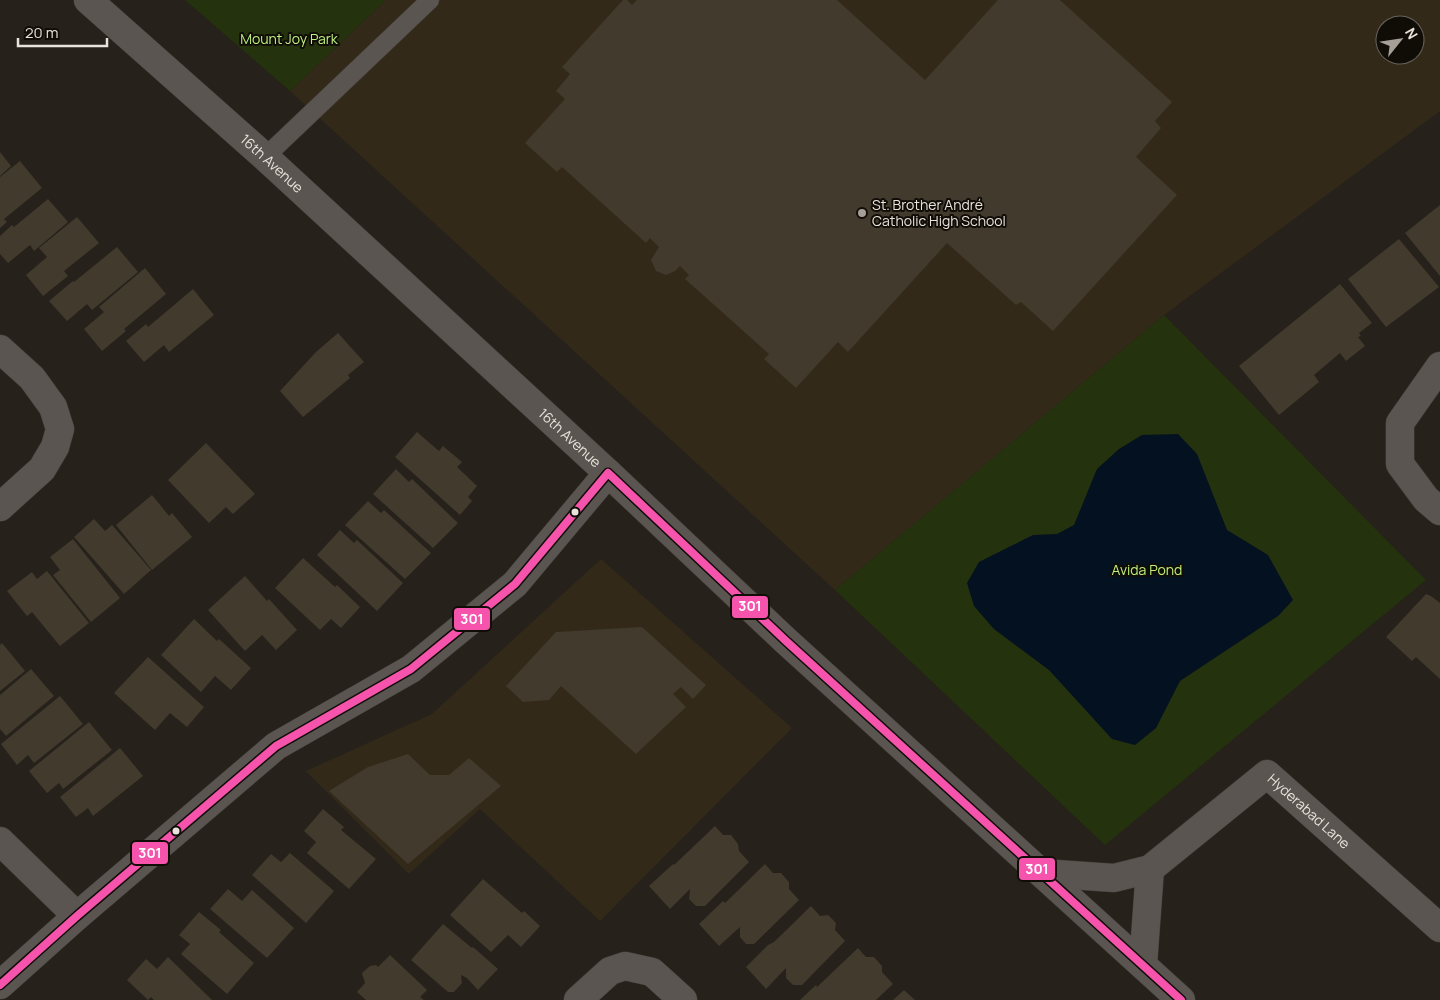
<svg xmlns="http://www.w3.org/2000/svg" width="1440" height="1000" font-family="Manrope,sans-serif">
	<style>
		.built { fill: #332918; fill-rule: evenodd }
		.green { fill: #24320d }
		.water { fill: #031120 }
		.building { fill: #413a2d }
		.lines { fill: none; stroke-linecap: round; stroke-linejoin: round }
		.lane-casing { stroke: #423e39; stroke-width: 19 }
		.street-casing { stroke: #423e39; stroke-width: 29 }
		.secondary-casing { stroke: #423e39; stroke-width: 29 }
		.lane { stroke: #5a5550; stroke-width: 18 }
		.street { stroke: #5a5550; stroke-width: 28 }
		.secondary { stroke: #5a5550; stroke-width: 28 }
		.bus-1-casing { stroke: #100d07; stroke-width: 11 }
		.bus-1 { stroke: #f653ac; stroke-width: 8 }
		.poi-dot { fill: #a59f98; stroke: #100d07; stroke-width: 2 }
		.bus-dot { fill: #e9e3db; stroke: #100d07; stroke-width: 2 }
		.labels { text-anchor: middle; stroke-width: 4; stroke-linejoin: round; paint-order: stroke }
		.park-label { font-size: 14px; fill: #bdf07c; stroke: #100d07 }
		.street-label { font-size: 14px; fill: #e9e3db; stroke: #100d07 }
		.poi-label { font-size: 14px; fill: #e9e3db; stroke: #100d07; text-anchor: start }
		.line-badge { stroke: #100d07; stroke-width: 2 }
		.badge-label { font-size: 14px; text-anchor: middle; font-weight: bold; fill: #fff }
	</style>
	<rect width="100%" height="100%" fill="#26221b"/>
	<path class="built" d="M 386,0 L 1440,0 L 1440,111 L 1164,315 L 835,590 L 290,91 ZM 1385,25 L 1415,25 L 1415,55 L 1385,55 Z
		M 601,559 L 792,728 L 600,921 L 480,809 L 409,874 L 306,771 L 432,714 Z"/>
	<path class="green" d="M 185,0 L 386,0 L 290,91 Z
		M 1164,315 L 1426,580 L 1105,845 L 835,590 Z"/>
	<path class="water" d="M 1178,434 L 1197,454 L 1227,530 L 1268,555 L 1293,600 L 1278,616 L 1180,681 L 1156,728 L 1135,745 L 1112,739 L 1049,670 L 994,629 L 974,606 L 967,583 L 979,562 L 1033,535 L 1057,534 L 1074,525 L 1097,469 L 1119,449 L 1142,435 Z"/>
	<path class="building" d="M 623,0 L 627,0 L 632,5 L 637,0 L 837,0 L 925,80 L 998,0 L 1060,0 L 1172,102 L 1155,121 L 1161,128 L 1136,157 L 1177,195 L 1053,331 L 1021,302 L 1016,305 L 947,243 L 848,352 L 838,342 L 796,388 L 764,359 L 769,354 L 685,279 L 689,275 L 680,266 L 675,271 L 666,275 L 656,271 L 651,260 L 659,247 L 650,238 L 646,243 L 562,167 L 557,172 L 525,143 L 565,99 L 556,91 L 570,74 L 562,67 Z
		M 0,152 L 11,166 L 0,176 Z
		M 20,161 L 42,188 L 4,219 L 7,222 L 0,228 L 0,177 Z
		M 48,199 L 68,222 L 34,251 L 30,245 L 8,263 L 0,254 L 0,236 L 12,225 L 14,227 Z
		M 1440,205 L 1440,276 L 1405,233 Z
		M 77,217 L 99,243 L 64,271 L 68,276 L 43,296 L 26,275 L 47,257 L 39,248 Z
		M 1399,239 L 1439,287 L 1386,327 L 1348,279 Z
		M 117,247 L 138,272 L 92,310 L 87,304 L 67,321 L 49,301 L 73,281 L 74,282 Z
		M 145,268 L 166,294 L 124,329 L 126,331 L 102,351 L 84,329 L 104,312 L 99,307 Z
		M 1340,284 L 1372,323 L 1359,333 L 1361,336 L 1358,337 L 1365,346 L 1346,361 L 1340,353 L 1314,375 L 1319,382 L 1279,415 L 1239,366 Z
		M 193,289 L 214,315 L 169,352 L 164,345 L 144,362 L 126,341 L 146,324 L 148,327 Z
		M 338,333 L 364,362 L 348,375 L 350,378 L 303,417 L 280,391 L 316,352 Z
		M 417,432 L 439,451 L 443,446 L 462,462 L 457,467 L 477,486 L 468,497 L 472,501 L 460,515 L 395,457 Z
		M 206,443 L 255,494 L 233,514 L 226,507 L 209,523 L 168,480 Z
		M 396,469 L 409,482 L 412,479 L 458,523 L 433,548 L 373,494 Z
		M 152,495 L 169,516 L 172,513 L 192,537 L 152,570 L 116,525 Z
		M 368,501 L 381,513 L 384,510 L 431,553 L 405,579 L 345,525 Z
		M 94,519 L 105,531 L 112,525 L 151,570 L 124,594 L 74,537 Z
		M 340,530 L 354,543 L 357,540 L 403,583 L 377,611 L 317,555 Z
		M 73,539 L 120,598 L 91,622 L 53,575 L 60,570 L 50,557 Z
		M 303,558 L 335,587 L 337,585 L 360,607 L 341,628 L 331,619 L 320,630 L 275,588 Z
		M 47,571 L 89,623 L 60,646 L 32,612 L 27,616 L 7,591 L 32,572 L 37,579 Z
		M 245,576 L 267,601 L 269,599 L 297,630 L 276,650 L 262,635 L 245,651 L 208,610 Z
		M 1426,594 L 1431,596 L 1440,603 L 1440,679 L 1416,657 L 1412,661 L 1386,637 Z
		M 194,619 L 217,641 L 219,639 L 251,668 L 231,690 L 215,676 L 201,692 L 161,655 Z
		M 642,627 L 706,685 L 693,699 L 681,687 L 673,694 L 686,707 L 636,754 L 561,686 L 549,700 L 523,702 L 506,686 L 556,632 Z
		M 2,643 L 25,671 L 0,691 L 0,645 Z
		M 148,657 L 204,707 L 187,727 L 170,713 L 155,730 L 114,693 Z
		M 31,669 L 54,696 L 6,736 L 0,729 L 0,695 Z
		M 60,696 L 83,724 L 34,763 L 28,755 L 17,765 L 1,744 Z
		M 89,722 L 112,750 L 63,789 L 59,783 L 47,793 L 29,771 Z
		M 120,748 L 143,776 L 93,816 L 88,808 L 76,817 L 60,797 Z
		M 408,754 L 430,775 L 449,775 L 469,758 L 501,786 L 408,864 L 329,791 L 368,767 Z
		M 323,809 L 344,827 L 341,830 L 376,859 L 349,889 L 307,853 L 316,842 L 304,831 Z
		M 715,826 L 723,835 L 731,835 L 738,844 L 739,851 L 749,862 L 705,906 L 696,906 L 689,899 L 690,889 L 670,909 L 649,886 L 673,864 L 674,865 Z
		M 290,853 L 334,891 L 306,923 L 252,875 L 271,854 L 281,862 Z
		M 765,864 L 773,873 L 781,873 L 789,882 L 789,889 L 799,900 L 754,944 L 746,944 L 740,937 L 740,927 L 719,946 L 699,924 L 723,901 L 725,903 Z
		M 483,879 L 522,913 L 524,911 L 540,926 L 521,947 L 508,935 L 491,952 L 450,915 Z
		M 228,889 L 242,901 L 252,890 L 294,928 L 267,958 L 210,909 Z
		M 811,906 L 820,916 L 828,915 L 836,923 L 835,930 L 845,941 L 802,985 L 793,985 L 786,978 L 786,968 L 766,989 L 746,967 L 768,945 L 774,942 Z
		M 199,912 L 221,930 L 219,932 L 254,963 L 227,994 L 181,954 L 190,944 L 179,935 Z
		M 443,924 L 472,948 L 473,947 L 498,969 L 478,990 L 467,978 L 461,975 L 462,983 L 454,992 L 448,992 L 411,960 Z
		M 858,948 L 866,957 L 874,957 L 882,966 L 882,972 L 893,984 L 876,1000 L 800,1000 L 816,985 L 817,987 Z
		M 390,955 L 427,990 L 420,997 L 424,1000 L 366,1000 L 357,992 L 365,983 L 362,973 L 370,966 L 376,965 L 378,967 Z
		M 168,957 L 212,1000 L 154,1000 L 151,997 L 148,1000 L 127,980 L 146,959 L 157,969 Z
		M 904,990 L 915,1000 L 893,1000 Z"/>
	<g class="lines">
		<g class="lane-casing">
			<path id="lane" d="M 265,157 L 430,0"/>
		</g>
		<g class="street-casing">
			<g id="street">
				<path d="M 0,349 L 32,378 L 53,407 L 60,429 L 55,447 L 42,469 L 0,507"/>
				<path d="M 1440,366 L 1400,423 L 1400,464 L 1426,499 L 1440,511"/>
				<path d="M 0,841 L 77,916"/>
				<path id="s1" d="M 1042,873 L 1114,878 L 1150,869 L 1267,774 L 1440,928"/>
				<path d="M 1143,965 L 1150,869"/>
				<path d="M 578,1000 L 610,971 L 625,966 L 652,972 L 683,1000"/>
			</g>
		</g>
		<g class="secondary-casing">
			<g id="secondary">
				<path id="s2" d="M 88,0 L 265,157 L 608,473 L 786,641 L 1181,1000"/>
				<path d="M 0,985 L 77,916 L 276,746 L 411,669 L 515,584 L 608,473"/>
			</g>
		</g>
		<use href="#lane" class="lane"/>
		<use href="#street" class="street"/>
		<use href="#secondary" class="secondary"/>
		<g class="bus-1-casing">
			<path id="bus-1" d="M 608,473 L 786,641 L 1181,1000
				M 0,985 L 77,916 L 276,746 L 411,669 L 515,584 L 608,473"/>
		</g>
		<use href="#bus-1" class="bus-1"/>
	</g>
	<circle class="poi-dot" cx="862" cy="213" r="5"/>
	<g class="bus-dot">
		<circle cx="575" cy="512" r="4.5"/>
		<circle cx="176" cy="831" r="4.5"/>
	</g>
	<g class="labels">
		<g class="park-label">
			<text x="289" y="44">Mount Joy Park</text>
			<text x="1147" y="575">Avida Pond</text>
		</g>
		<g class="street-label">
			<text dy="5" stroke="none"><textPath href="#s2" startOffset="246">16th Avenue</textPath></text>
			<text dy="5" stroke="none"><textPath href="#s2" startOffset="651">16th Avenue</textPath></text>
			<text dy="5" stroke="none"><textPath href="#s1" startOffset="316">Hyderabad Lane</textPath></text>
		</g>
		<g class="poi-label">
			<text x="872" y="210">St. Brother André<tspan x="872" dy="16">Catholic High School</tspan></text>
		</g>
	</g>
	<g class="line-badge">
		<rect x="731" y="595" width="38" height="24" rx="5" fill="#f653ac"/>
		<rect x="453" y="607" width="38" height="24" rx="5" fill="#f653ac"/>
		<rect x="131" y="841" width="38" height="24" rx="5" fill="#f653ac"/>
		<rect x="1018" y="857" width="38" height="24" rx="5" fill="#f653ac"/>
	</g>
	<g class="badge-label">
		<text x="750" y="611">301</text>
		<text x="472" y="624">301</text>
		<text x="150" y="858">301</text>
		<text x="1037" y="874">301</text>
	</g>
	<g transform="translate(1400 40) rotate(60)"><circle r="24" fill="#100d07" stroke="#67635c"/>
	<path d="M0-4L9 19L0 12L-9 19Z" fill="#a59f98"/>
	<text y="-8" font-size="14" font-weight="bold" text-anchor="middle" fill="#e9e3db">N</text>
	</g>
	<path d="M18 38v8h89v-8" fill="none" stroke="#e9e3db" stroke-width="2.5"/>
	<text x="25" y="38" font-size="15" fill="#e9e3db" stroke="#100d07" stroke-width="4" paint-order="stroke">20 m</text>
</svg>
